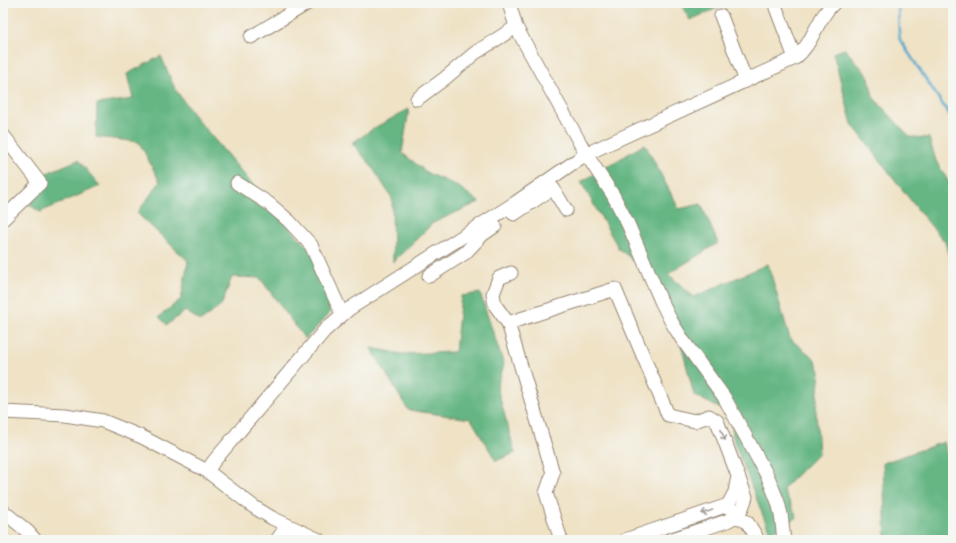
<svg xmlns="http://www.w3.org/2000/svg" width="956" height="543" font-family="'Architects Daughter',sans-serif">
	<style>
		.forest { fill: #65b683; stroke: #507050 }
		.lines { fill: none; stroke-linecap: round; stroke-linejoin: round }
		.stream { stroke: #50a6cc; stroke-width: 2.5 }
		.minor-casing { stroke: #958672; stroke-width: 15 }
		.minor { stroke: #fff; stroke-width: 13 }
		.oneway { stroke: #a79f9a }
	</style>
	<rect width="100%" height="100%" fill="#f6f6f2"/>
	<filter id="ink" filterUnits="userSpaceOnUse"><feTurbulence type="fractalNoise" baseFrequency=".025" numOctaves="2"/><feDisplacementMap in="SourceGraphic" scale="8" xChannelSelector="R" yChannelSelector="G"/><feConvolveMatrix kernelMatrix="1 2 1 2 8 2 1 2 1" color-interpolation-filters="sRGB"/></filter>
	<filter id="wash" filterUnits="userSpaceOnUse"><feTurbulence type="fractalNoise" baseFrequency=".012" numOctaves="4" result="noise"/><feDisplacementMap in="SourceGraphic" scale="16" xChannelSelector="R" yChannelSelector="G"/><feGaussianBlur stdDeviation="0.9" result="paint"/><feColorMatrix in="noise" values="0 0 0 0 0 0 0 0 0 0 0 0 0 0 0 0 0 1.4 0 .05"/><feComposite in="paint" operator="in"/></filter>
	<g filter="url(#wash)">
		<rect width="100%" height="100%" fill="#efe2c5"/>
		<path class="forest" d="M 681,3 L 729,3 L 690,20 Z
			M 845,49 L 869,77 L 873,97 L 910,137 L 929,138 L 936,161 L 953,189 L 953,270 L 945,242 L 922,215 L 852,124 L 833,53 Z
			M 161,56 L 175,89 L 192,113 L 285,223 L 309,248 L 336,296 L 330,313 L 305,339 L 260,278 L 232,277 L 221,306 L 201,321 L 185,311 L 167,325 L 159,317 L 181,299 L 188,261 L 137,213 L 160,182 L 139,142 L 96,137 L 97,104 L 133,99 L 127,74 Z
			M 409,109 L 402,153 L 429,174 L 456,185 L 479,202 L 433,223 L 393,262 L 392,198 L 370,164 L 352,143 L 376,127 Z
			M 645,144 L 679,209 L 701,204 L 718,243 L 668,274 L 694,297 L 768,264 L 790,339 L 814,358 L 820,371 L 816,412 L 819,453 L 783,489 L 797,517 L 770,533 L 734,442 L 730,414 L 694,395 L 682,348 L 642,267 L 619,249 L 581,182 Z
			M 78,160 L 100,186 L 40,212 L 30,205 L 37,190 L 45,185 L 42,175 Z
			M 480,293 L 504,365 L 497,387 L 515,453 L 496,461 L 471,419 L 408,410 L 371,348 L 402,354 L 455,352 L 461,296 Z
			M 944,442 L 953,478 L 953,540 L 886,540 L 883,463 Z"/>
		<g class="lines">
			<path class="stream" d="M 898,3 L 899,33 L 900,40 L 953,120"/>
		</g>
	</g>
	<g filter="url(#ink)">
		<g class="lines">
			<g class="minor-casing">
				<path id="minor" d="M 509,3 L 516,27 L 586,154 L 613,195 L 628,224 L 661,301 L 671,321 L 682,339 L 724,397 L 768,477 L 778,502 L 781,514 L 784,540
					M 776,8 L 795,58
					M 721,16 L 746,81
					M 251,37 L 308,3
					M 417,99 L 444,79 L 475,53 L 516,27
					M 3,135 L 40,183 L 3,219
					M 237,183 L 268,203 L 289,221 L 311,245 L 342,314
					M 514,214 L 553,188 L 566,210
					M 429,276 L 465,253 L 482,235 L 495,226
					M 508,323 L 495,305 L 493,294 L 499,278 L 511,273
					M 3,412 L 65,415 L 103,421 L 142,437 L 207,471 L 254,507 L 272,518 L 319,540
					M 207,471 L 214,461 L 325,330 L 349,309 L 515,203 L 586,154 L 795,58 C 814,43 816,19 834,3
					M 3,511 L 28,532 L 35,540
					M 277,540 L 287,526
					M 561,540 L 546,493 L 553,473 L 508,323 L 615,289 L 668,415 L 695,421 L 709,416 L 717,421 L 746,497 L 742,508 L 736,516 L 728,505
					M 625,540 L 728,505 L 735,492 L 738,476
					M 670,540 L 727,521 L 736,516 L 747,522 L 756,536 L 756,540"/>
			</g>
			<use href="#minor" class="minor"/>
		</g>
		<defs><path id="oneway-shaft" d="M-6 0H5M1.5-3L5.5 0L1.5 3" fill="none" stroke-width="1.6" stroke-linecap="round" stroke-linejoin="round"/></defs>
		<g class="oneway">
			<use href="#oneway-shaft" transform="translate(723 435) rotate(69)"/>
			<use href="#oneway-shaft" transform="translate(707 512) rotate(161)"/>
		</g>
	</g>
	<rect width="956" height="543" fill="none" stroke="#f6f6f2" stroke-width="16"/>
</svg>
